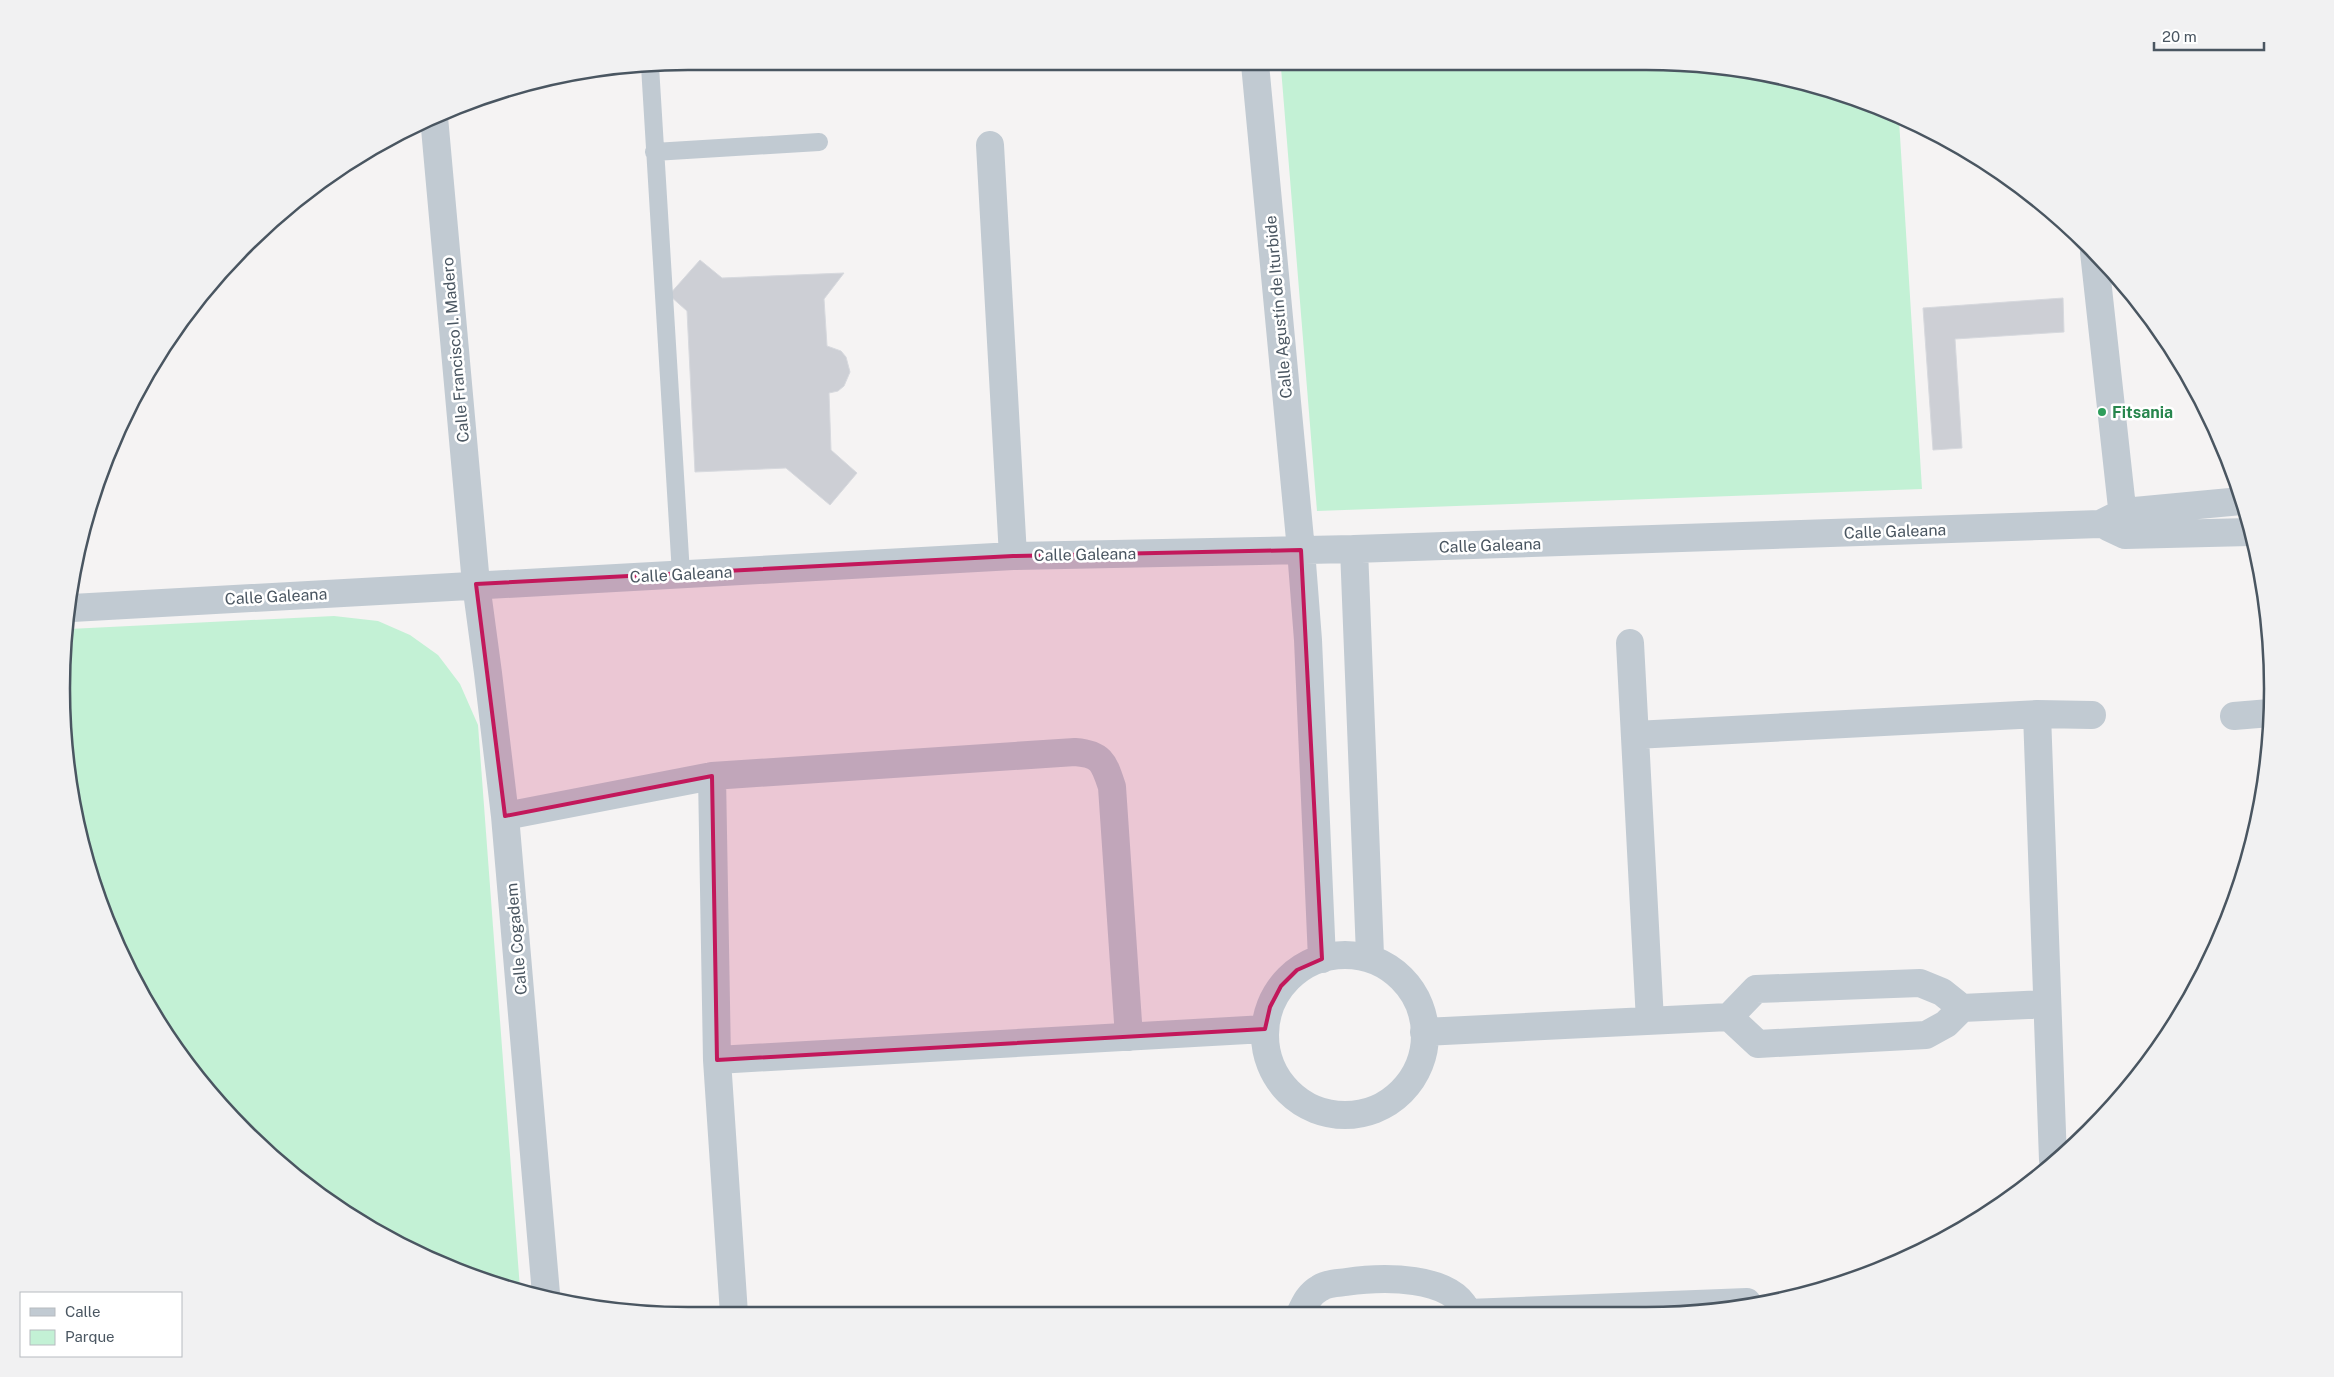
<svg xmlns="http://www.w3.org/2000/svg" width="2334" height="1377" font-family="'Public Sans',sans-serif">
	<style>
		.green { fill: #c3f1d5 }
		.building { fill: #cdcfd5; stroke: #d7d9de }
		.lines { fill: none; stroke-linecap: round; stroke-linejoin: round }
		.lane { stroke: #c1cad2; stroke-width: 18 }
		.street { stroke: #c1cad2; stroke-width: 28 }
		.marked { fill: #c2185b; fill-opacity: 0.2; stroke: #c2185b; stroke-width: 4; stroke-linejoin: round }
		.leisure-dot { fill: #2e9e5b; stroke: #fff; stroke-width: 2 }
		.labels { text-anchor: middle; stroke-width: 5; stroke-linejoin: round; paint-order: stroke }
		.street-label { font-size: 16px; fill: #4a5661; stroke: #fff }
		.leisure-label { font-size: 16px; font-weight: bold; fill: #27864d; stroke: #fff; text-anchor: start }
		.rim { fill: none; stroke: #4a5661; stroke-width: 2.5 }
	</style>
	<rect width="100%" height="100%" fill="#f5f3f3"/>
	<path class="green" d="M 1594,63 L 1687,63 L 1847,94 L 1899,120 L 1922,489 L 1317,511 L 1281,68 Z
		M 334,616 L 378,621 L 410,635 L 438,655 L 460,684 L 478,725 L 520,1289 L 487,1283 L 340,1210 L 275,1160 L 191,1071 L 145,1002 L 95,890 L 73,811 L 61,689 L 69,629 Z"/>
	<path class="building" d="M 700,260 L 722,278 L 844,273 L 824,299 L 827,346 L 841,351 L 846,357 L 850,372 L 844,386 L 838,391 L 829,393 L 831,450 L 857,473 L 830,505 L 786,468 L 695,472 L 687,311 L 669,295 Z
		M 2063,298 L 2064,332 L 1955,339 L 1962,448 L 1933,450 L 1923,308 Z"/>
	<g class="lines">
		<path class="lane" d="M 650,66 L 681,574
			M 654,152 L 819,142"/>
		<path class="street" d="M 1255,64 L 1301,550 L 1308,640 L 1322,959
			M 434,117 L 476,584 L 488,673 L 505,816 L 546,1294
			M 990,145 L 1013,556
			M 2094,252 L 2125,535
			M 2108,527 L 2125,535 L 2250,532
			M 1354,549 L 1370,955
			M 72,608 L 1013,556 L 1354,549 L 2100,524 L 2124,512 L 2241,501
			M 1630,643 L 1650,1021
			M 2037,714 L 2053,1160
			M 2234,716 L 2270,713
			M 1635,735 L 2037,714 L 2092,715
			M 505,816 L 712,776
			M1265 1035a80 80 0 1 1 160 0a80 80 0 1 1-160 0Z
			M 1729,1017 L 1758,1044 L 1926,1035 L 1946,1024 L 1962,1008
			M 1424,1032 L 1729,1017 L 1756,989 L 1920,983 L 1942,992 L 1962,1008 L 2047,1004
			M 717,1060 L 1265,1029
			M 1468,1313 L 1747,1302
			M 734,1314 L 717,1060 L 712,776 L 1075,752 C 1102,754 1104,763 1112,787 L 1129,1037
			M 1300,1314 C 1305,1303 1309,1294 1320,1288 C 1327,1283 1339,1283 1346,1282 C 1380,1277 1454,1274 1468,1314"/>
	</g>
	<path class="marked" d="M 1301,550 L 1322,959 L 1297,970 L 1281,986 L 1270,1007 L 1265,1029 L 717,1060 L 712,776 L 505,816 L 476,584 L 1013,556 Z"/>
	<circle class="leisure-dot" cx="2102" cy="412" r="5"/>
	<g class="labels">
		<g class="street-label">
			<text transform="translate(1278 307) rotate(-95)" y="6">Calle Agustín de Iturbide</text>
			<text transform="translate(455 350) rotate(-95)" y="6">Calle Francisco I. Madero</text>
			<text transform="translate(1895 531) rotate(-2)" y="6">Calle Galeana</text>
			<text transform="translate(1490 545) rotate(-2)" y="6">Calle Galeana</text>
			<text transform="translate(1085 554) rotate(-1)" y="6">Calle Galeana</text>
			<text transform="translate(681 574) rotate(-3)" y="6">Calle Galeana</text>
			<text transform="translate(276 596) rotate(-3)" y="6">Calle Galeana</text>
			<text transform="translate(516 939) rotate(-95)" y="6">Calle Cogadem</text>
		</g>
		<g class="leisure-label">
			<text x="2112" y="418">Fitsania</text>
		</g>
	</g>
	<path d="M0 0H2334V1377H0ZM688 70H1646A618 618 0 0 1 2264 688V689A618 618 0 0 1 1646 1307H688A618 618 0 0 1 70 689V688A618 618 0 0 1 688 70Z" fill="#f1f1f2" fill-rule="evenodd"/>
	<path class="rim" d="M688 70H1646A618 618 0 0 1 2264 688V689A618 618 0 0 1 1646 1307H688A618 618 0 0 1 70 689V688A618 618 0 0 1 688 70Z"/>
	<rect x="20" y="1292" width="162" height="65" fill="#ffffff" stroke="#b7bbc0"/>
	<rect x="30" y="1308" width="25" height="8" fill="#c1cad2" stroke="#b7bbc0"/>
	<text x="65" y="1317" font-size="15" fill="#4a5661">Calle</text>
	<rect x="30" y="1330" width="25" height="15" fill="#c3f1d5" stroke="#b7bbc0"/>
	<text x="65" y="1342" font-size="15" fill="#4a5661">Parque</text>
	<path d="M2154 42v8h110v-8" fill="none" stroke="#4a5661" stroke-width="2.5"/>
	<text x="2162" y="42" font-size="15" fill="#4a5661" stroke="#ffffff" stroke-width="4" paint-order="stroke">20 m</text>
</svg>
